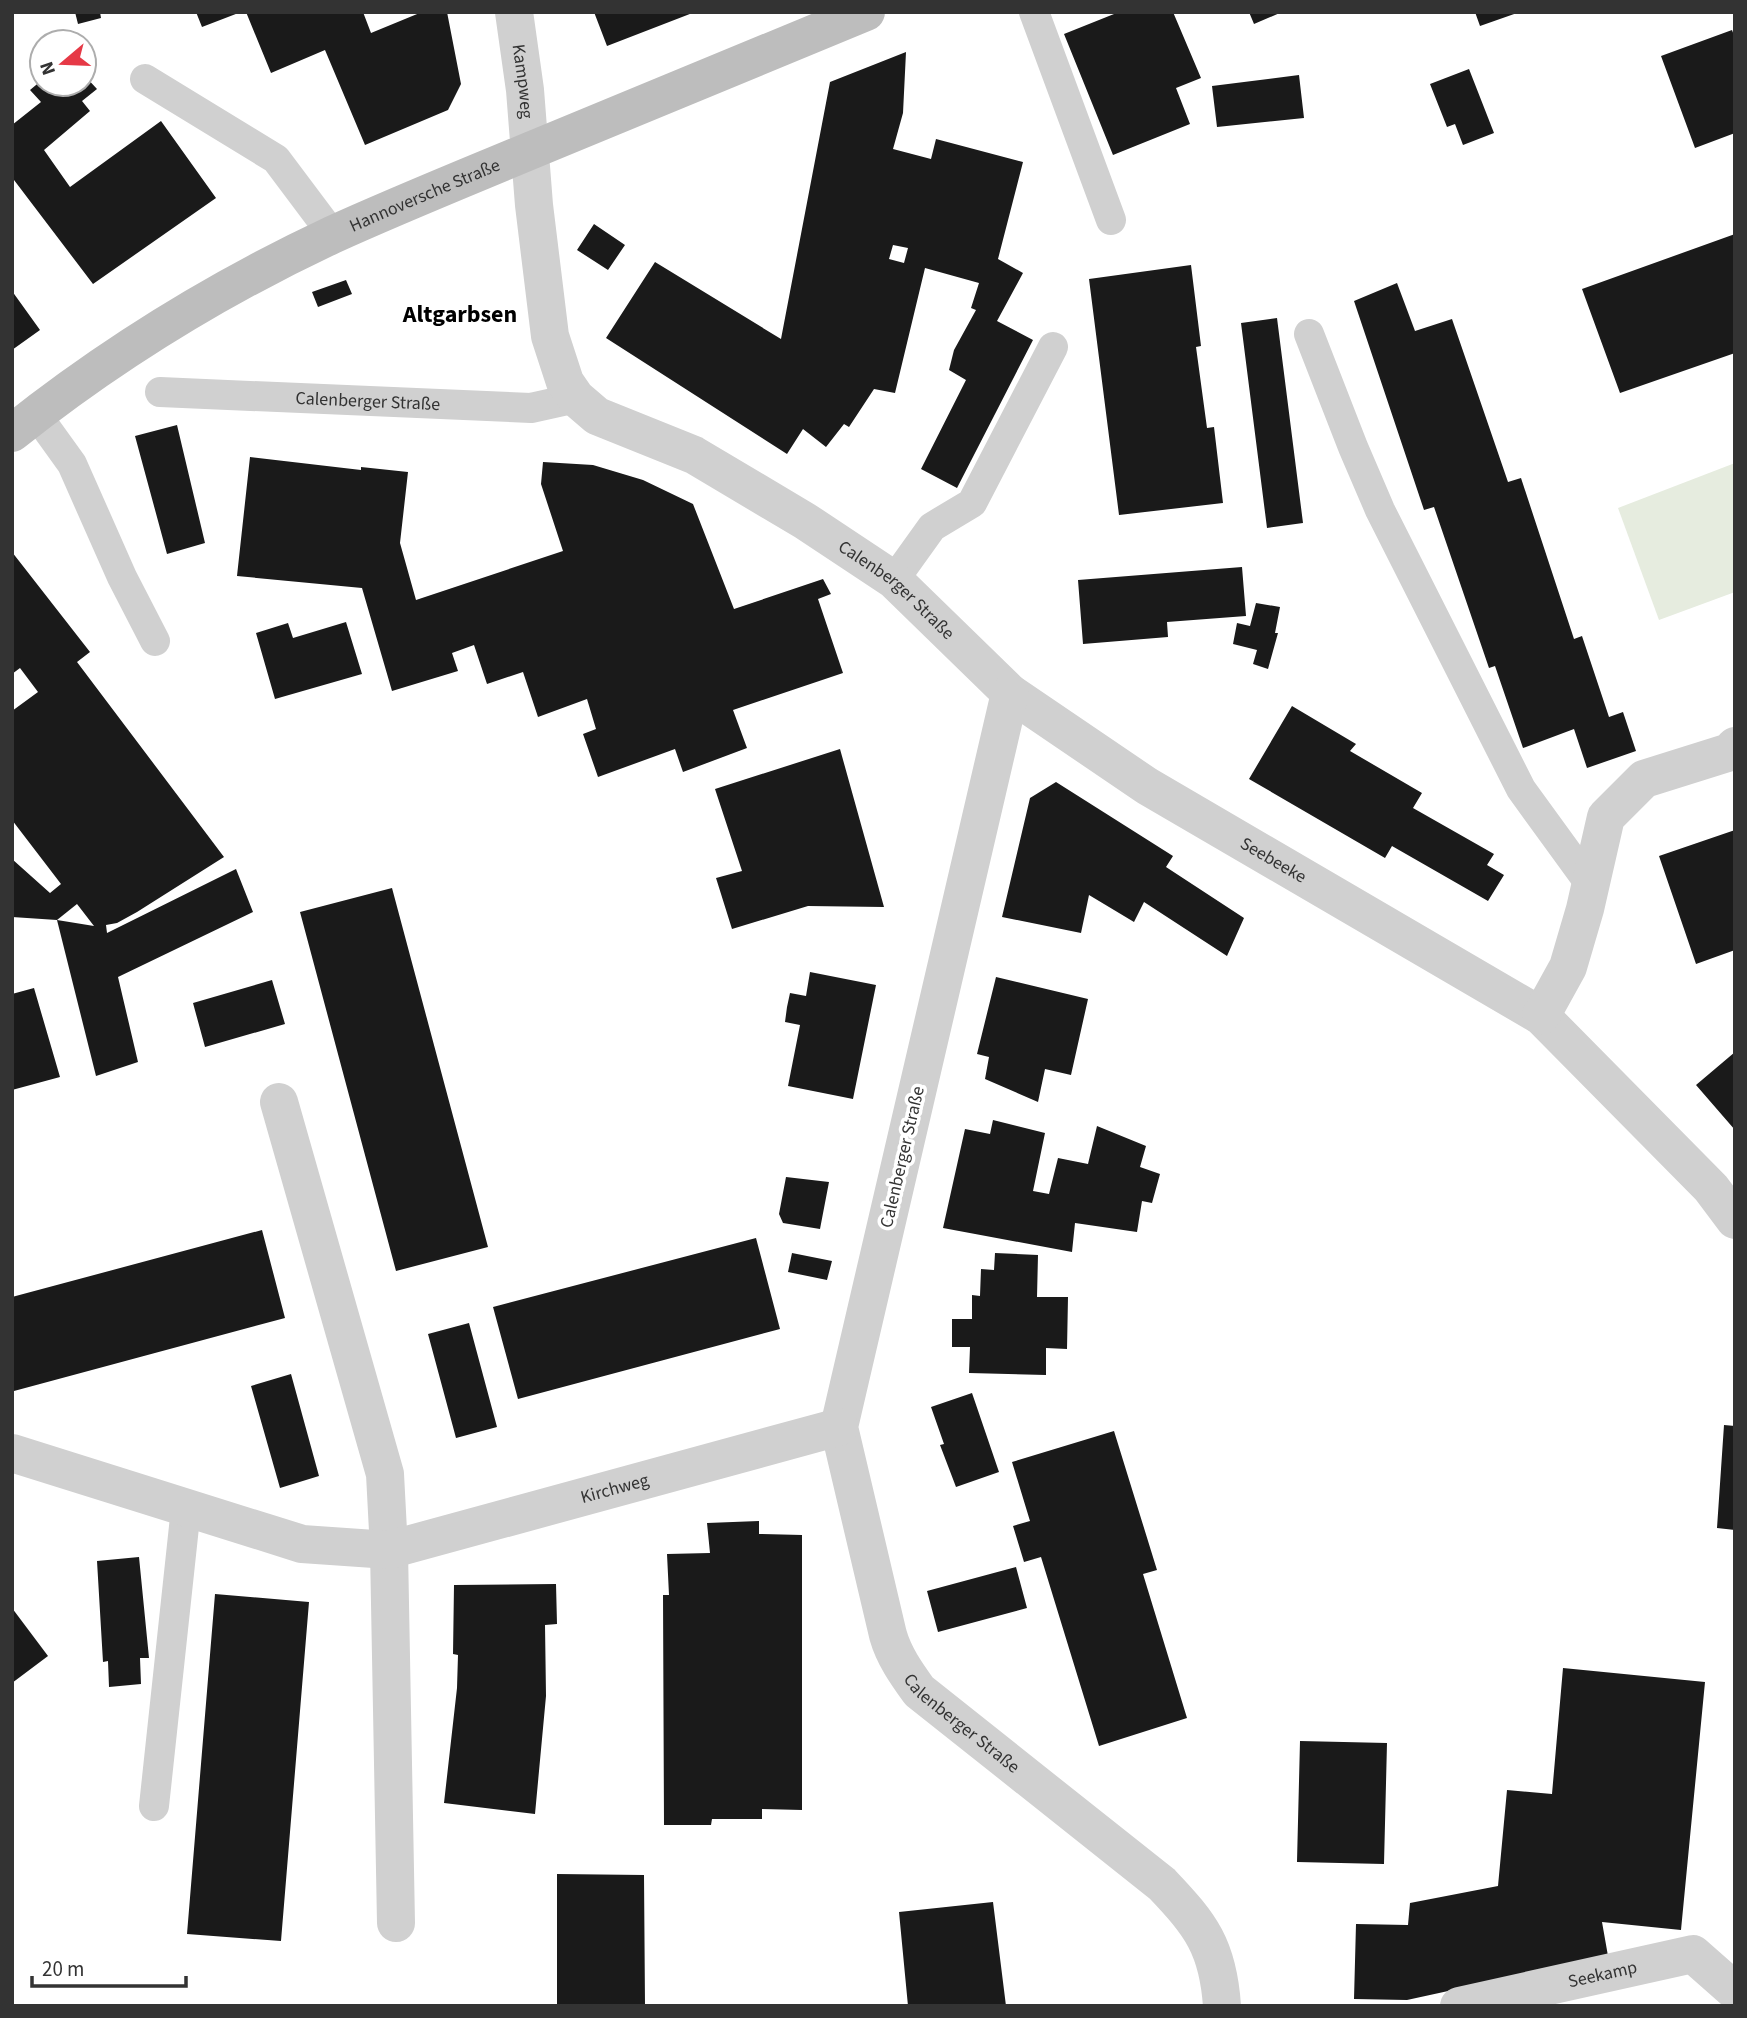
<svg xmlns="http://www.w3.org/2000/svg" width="1747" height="2018" font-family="'Source Sans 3',sans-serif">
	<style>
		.green { fill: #e6ecdf }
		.building { fill: #1a1a1a; fill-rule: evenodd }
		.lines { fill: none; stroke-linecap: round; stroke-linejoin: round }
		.lane { stroke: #d0d0d0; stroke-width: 30 }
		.street { stroke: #d0d0d0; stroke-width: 38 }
		.secondary { stroke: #bdbdbd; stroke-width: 38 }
		.labels { text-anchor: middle; stroke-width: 7; stroke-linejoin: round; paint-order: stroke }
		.street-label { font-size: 18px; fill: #333; stroke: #fff }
		.district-label { font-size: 24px; font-weight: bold; fill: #000; stroke: #fff }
	</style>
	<rect width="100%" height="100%" fill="#fff"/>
	<path class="green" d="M 1735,463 L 1735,592 L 1659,620 L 1618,508 Z"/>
	<path class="building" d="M 75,12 L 100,12 L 101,18 L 78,24 Z
		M 196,12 L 241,12 L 202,27 Z
		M 246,12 L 363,12 L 371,33 L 422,12 L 447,12 L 461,84 L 448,110 L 365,145 L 325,50 L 271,73 Z
		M 594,12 L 695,12 L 607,46 Z
		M 1119,12 L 1173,12 L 1201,78 L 1176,88 L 1190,124 L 1113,155 L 1064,34 Z
		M 1249,12 L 1282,12 L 1254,24 Z
		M 1475,12 L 1517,12 L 1517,13 L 1480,26 Z
		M 1732,30 L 1735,38 L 1735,133 L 1695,148 L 1661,56 Z
		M 906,52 L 903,113 L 893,149 L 931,159 L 936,139 L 1023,162 L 998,259 L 1023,273 L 997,321 L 1033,340 L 957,488 L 921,469 L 966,380 L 949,370 L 954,350 L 976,310 L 971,308 L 979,283 L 925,268 L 895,393 L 874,389 L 849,427 L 844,424 L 826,447 L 803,429 L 787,454 L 606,338 L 655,262 L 781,339 L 830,82 ZM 893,245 L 908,248 L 904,263 L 889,259 Z
		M 1469,69 L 1494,133 L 1463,145 L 1455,124 L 1447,127 L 1430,84 Z
		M 84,75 L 97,89 L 82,101 L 90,111 L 44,150 L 70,187 L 161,121 L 216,198 L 93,284 L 14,180 L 12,181 L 12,125 L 41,102 L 30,90 L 42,80 L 42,84 L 84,84 Z
		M 1299,75 L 1304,118 L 1217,127 L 1212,86 Z
		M 594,224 L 625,245 L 608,270 L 577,250 Z
		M 1735,234 L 1735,353 L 1620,393 L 1582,289 Z
		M 1191,265 L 1201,346 L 1196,347 L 1207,428 L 1214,427 L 1223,503 L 1119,515 L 1089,279 Z
		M 346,280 L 352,294 L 318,307 L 312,292 Z
		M 1397,283 L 1415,331 L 1452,319 L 1508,482 L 1521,478 L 1574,639 L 1582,636 L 1609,717 L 1623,712 L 1636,751 L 1587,768 L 1574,729 L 1523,748 L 1495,666 L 1489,668 L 1434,507 L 1424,510 L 1354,301 Z
		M 12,291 L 40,330 L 12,350 Z
		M 1277,318 L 1303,523 L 1267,528 L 1241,323 Z
		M 177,425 L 205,543 L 167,554 L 135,436 Z
		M 250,457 L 361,470 L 361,467 L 408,472 L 400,543 L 416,600 L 563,551 L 541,484 L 543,462 L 593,465 L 643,480 L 693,504 L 734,609 L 823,579 L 831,594 L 818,599 L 843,673 L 733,710 L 747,748 L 683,772 L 675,749 L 598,777 L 583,734 L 596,729 L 587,699 L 538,717 L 523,672 L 487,684 L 474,645 L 452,653 L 458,671 L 392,691 L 362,588 L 237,576 Z
		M 12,552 L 90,652 L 77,662 L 224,857 L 137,912 L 117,923 L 106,925 L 107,933 L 236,869 L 253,912 L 118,977 L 138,1062 L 96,1076 L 57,920 L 12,917 L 12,859 L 50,893 L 61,884 L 12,820 L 12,711 L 38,692 L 20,668 L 12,674 ZM 77,904 L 94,926 L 57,920 Z
		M 1242,567 L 1246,616 L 1167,622 L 1168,637 L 1083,644 L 1078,580 Z
		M 1256,603 L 1280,607 L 1275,633 L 1278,633 L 1268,669 L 1253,664 L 1257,650 L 1233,644 L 1237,623 L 1250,626 Z
		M 346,622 L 362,674 L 275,699 L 256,633 L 288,623 L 293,638 Z
		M 1292,706 L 1356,744 L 1350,751 L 1422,793 L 1413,808 L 1494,854 L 1487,865 L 1504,875 L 1488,901 L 1392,846 L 1385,858 L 1249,779 Z
		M 840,749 L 884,907 L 808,906 L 732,929 L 716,878 L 742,871 L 715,789 Z
		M 1056,782 L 1173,856 L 1166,867 L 1244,918 L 1227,956 L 1144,902 L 1134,922 L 1089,895 L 1081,933 L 1002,917 L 1030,798 Z
		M 1735,830 L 1735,950 L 1696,964 L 1659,856 Z
		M 392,888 L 488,1247 L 396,1271 L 300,912 Z
		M 810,972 L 876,985 L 853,1099 L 788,1086 L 800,1025 L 785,1022 L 787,1007 L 790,993 L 806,996 Z
		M 996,977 L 1088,999 L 1071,1075 L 1045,1069 L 1038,1102 L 985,1079 L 989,1057 L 977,1054 Z
		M 272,980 L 285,1024 L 205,1047 L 193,1003 Z
		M 34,988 L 60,1077 L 12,1090 L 12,994 Z
		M 1735,1052 L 1735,1130 L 1696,1085 Z
		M 993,1120 L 1045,1133 L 1033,1191 L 1049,1194 L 1058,1158 L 1088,1164 L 1097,1126 L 1146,1146 L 1140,1167 L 1160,1174 L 1152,1203 L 1142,1201 L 1137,1232 L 1075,1223 L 1072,1252 L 943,1228 L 965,1129 L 990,1134 Z
		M 786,1177 L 829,1182 L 820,1229 L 783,1223 L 779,1214 Z
		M 262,1230 L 285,1318 L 14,1391 L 12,1297 Z
		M 756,1238 L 780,1329 L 518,1399 L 493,1307 Z
		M 792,1253 L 832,1261 L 827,1280 L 788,1272 Z
		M 995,1253 L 1038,1255 L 1037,1297 L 1068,1297 L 1067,1349 L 1046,1348 L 1046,1375 L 969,1373 L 970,1347 L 952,1347 L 952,1319 L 972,1319 L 972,1295 L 980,1296 L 981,1269 L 994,1270 Z
		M 469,1323 L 497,1427 L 456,1438 L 428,1334 Z
		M 291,1374 L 319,1476 L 280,1488 L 251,1386 Z
		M 972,1393 L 999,1472 L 956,1487 L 940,1445 L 944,1444 L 931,1407 Z
		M 1724,1425 L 1735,1426 L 1735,1530 L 1717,1528 Z
		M 1114,1431 L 1157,1570 L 1143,1574 L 1187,1718 L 1099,1746 L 1041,1557 L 1024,1562 L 1013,1526 L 1030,1521 L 1012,1462 Z
		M 759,1521 L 759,1534 L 802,1535 L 802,1810 L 762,1809 L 762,1819 L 712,1819 L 711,1825 L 664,1825 L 663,1595 L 669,1595 L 667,1554 L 710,1553 L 707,1523 Z
		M 139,1557 L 149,1658 L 140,1658 L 141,1684 L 109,1687 L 108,1661 L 103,1662 L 97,1561 Z
		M 1016,1567 L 1027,1608 L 938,1632 L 927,1591 Z
		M 556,1584 L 557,1624 L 545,1625 L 546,1696 L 535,1814 L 444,1803 L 457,1688 L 458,1655 L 453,1654 L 454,1585 Z
		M 215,1594 L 309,1602 L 281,1941 L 187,1934 Z
		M 12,1608 L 48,1656 L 12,1683 Z
		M 1563,1668 L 1705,1682 L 1681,1930 L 1602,1922 L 1608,1956 L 1407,2000 L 1354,1999 L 1356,1924 L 1408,1925 L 1410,1903 L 1498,1886 L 1507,1790 L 1552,1794 Z
		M 1300,1741 L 1387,1743 L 1384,1864 L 1297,1862 Z
		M 557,1874 L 644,1875 L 645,2006 L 557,2006 Z
		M 993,1902 L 1006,2006 L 908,2006 L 899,1912 Z"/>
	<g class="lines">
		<g class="lane">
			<path d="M 1034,12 L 1111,220"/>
			<path d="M 145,79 L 276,159 L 333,235"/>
			<path d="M 1309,334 L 1353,447 L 1380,510 L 1521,789 L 1590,884"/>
			<path id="s1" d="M 160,392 L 531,408 L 576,398"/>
			<path d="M 36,414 L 72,464 L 122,577 L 155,641"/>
			<path d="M 894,580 L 932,527 L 972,503 L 1053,347"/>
			<path d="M 154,1806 L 186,1508"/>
		</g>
		<g class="street">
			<path id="s2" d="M 514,12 L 525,90 L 534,205 L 550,336 L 565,382 L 576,398 L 597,416 L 694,455 L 805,521 L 894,580 L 1010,693 L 1147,786 L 1541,1016 L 1711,1188 L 1735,1220"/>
			<path id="s3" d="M 1010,693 L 839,1427 L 888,1635 C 894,1656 906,1673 919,1691 L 1162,1884 C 1201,1925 1218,1947 1222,2006"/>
			<path d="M 1541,1016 L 1568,967 L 1585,909 L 1606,817 L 1644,779 L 1730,752 L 1735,746"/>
			<path d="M 279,1102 L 385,1474 L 389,1550 L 396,1923"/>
			<path id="s4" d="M 12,1453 L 302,1544 L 389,1550 L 839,1427"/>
			<path id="s5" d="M 1459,2006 L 1693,1954 L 1735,1991"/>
		</g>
		<path class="secondary" id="s6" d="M 12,433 C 110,355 219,288 332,235 C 398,205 465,178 532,150 C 643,104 754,58 866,12"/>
	</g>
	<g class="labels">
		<g class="street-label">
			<text dy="6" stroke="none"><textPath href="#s2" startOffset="70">Kampweg</textPath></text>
			<text dy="6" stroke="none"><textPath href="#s6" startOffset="478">Hannoversche Straße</textPath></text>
			<text dy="6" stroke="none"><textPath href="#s1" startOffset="208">Calenberger Straße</textPath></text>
			<text dy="6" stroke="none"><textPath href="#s2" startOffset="770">Calenberger Straße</textPath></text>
			<text dy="6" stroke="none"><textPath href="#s2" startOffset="1236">Seebeeke</textPath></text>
			<text transform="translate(902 1157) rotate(-77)" y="6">Calenberger Straße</text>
			<text dy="6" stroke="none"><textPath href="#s4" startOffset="625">Kirchweg</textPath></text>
			<text dy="6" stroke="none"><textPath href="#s3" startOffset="1085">Calenberger Straße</textPath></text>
			<text dy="6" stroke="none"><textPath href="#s5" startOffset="147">Seekamp</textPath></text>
		</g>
		<g class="district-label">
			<text x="460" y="322">Altgarbsen</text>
		</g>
	</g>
	<rect width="1747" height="2018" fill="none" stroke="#333333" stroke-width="28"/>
	<g transform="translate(63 63) rotate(251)"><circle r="33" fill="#ffffff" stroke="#adadad" stroke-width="2"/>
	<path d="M0-5L12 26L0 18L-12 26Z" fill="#e63946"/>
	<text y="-10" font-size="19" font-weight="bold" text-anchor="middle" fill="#333333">N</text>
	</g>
	<path d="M32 1976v10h154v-10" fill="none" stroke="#333333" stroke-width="3.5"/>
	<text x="42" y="1976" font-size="21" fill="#333333" stroke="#ffffff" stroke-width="5" paint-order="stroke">20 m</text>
</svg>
